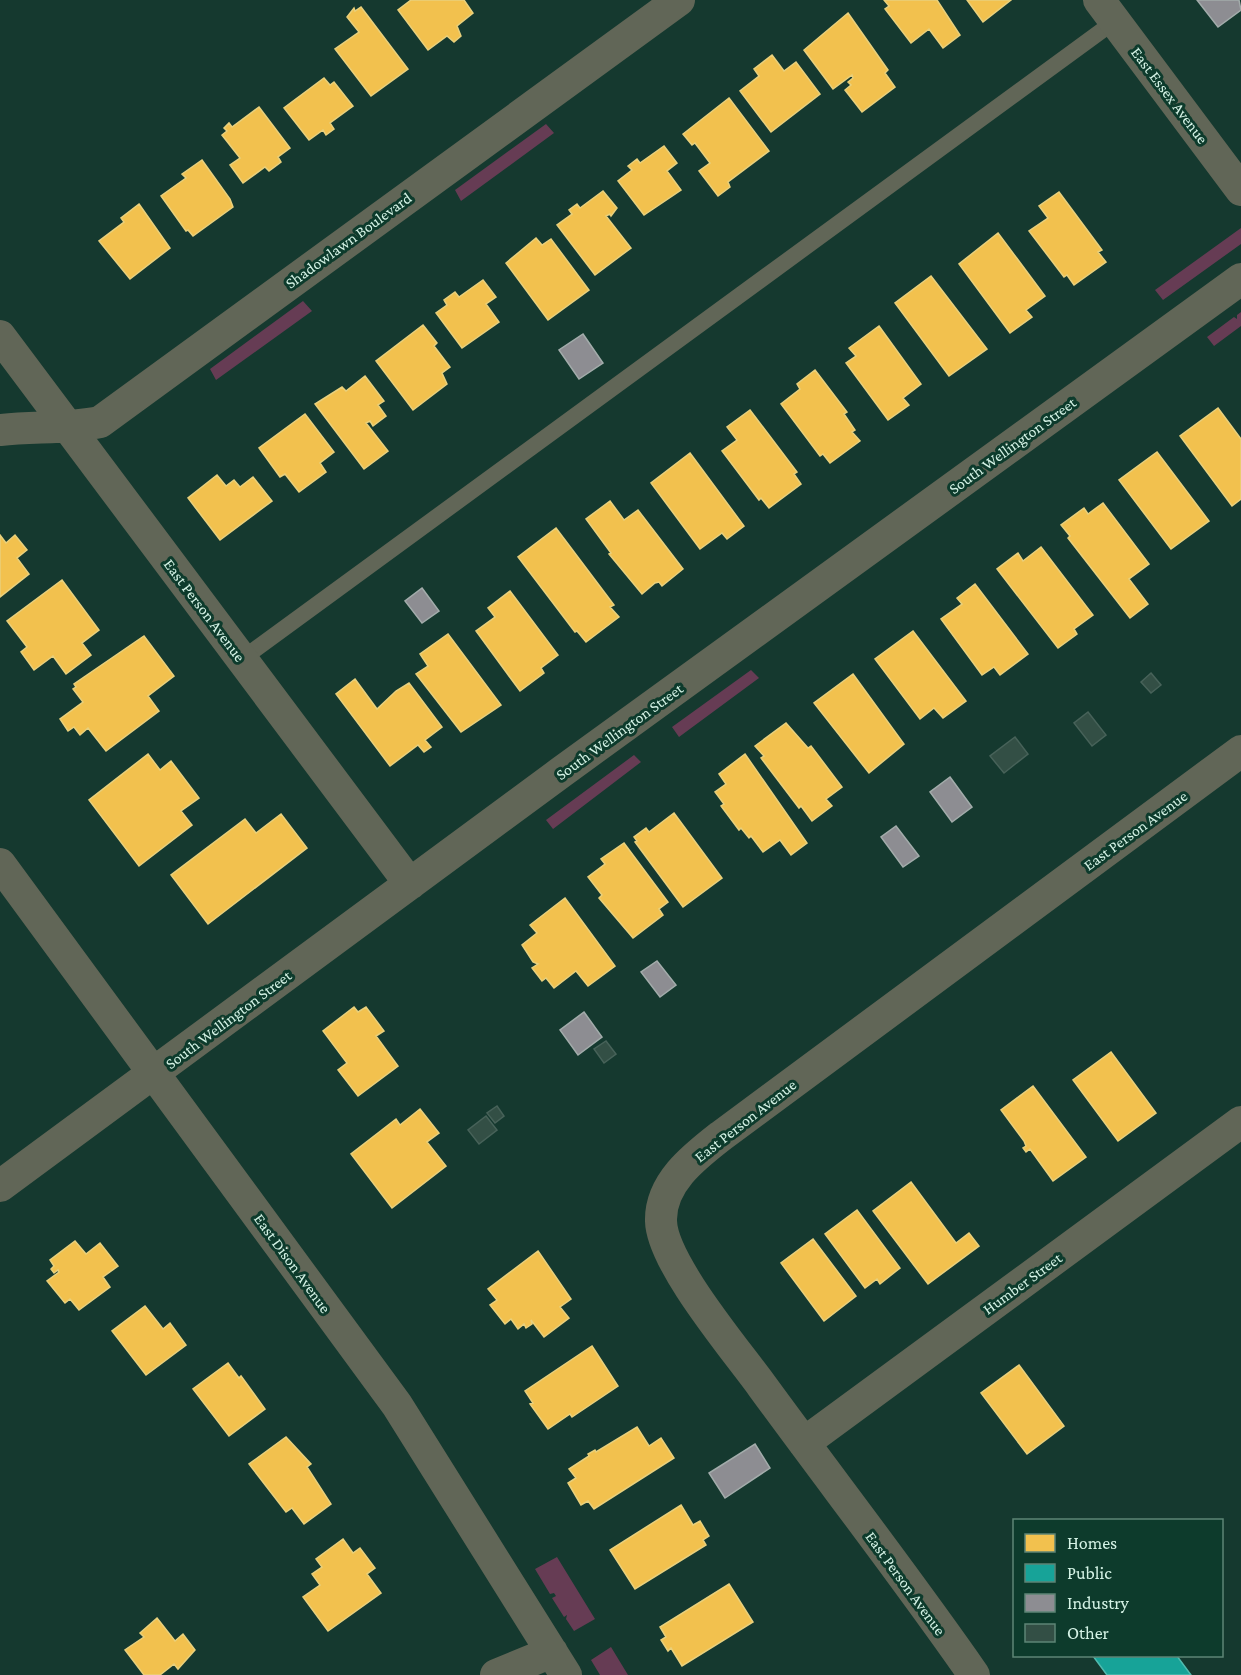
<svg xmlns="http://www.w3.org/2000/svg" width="1241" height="1675" font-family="'Crimson Pro',serif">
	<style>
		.green { fill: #663c54 }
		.homes { fill: #f2c14e; stroke: #e9d07c; stroke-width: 1.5 }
		.public { fill: #17a398; stroke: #50bbaf; stroke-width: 1.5 }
		.industry { fill: #8d8d92; stroke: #a3acab; stroke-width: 1.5 }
		.building { fill: #334f45; stroke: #476259; stroke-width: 1.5 }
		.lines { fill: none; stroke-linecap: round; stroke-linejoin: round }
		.lane { stroke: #616657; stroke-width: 16 }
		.street { stroke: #616657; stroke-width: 32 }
		.labels { text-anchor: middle; stroke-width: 6; stroke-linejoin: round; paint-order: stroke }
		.street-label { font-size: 16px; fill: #d5f3e6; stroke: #0d3b2c }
	</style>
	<rect width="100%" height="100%" fill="#15392f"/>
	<path class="green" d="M 546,124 L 554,133 L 461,201 L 455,190 Z
		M 1241,228 L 1241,244 L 1163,300 L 1155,290 Z
		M 303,301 L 312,311 L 216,380 L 210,369 Z
		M 1241,312 L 1241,326 L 1214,346 L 1207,337 L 1234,317 L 1237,319 L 1237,315 Z
		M 751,670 L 759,678 L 679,737 L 672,727 Z
		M 634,755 L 641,762 L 553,829 L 546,820 Z
		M 557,1557 L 595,1619 L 574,1631 L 566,1619 L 567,1615 L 564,1617 L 552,1598 L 556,1596 L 554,1593 L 550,1594 L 535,1569 Z
		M 611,1647 L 628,1675 L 600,1675 L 591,1660 Z"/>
	<path class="homes" d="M 411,0 L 464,0 L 473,13 L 457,26 L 461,36 L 454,42 L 447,36 L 428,50 L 398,10 Z
		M 884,0 L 937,0 L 960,35 L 943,48 L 929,29 L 911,43 L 885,9 L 889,6 Z
		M 967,0 L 1011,0 L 983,22 Z
		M 361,7 L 408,69 L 371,96 L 335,49 L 359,32 L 347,17 L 354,8 L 355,11 Z
		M 848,13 L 888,70 L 885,73 L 895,87 L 862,112 L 845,90 L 851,85 L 848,82 L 853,78 L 852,75 L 833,89 L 804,50 Z
		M 772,55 L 784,71 L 796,62 L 820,94 L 771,132 L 740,91 L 759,76 L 754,69 Z
		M 324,78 L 330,85 L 334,82 L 353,106 L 330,123 L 334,129 L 326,135 L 323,130 L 309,140 L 284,108 Z
		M 729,98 L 769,151 L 728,182 L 730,187 L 718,196 L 699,171 L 710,163 L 695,143 L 692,145 L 683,134 Z
		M 259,107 L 290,148 L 278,157 L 281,162 L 269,171 L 265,167 L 243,183 L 230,165 L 240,158 L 222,135 L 227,131 L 224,128 L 229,123 L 232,127 Z
		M 664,146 L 677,163 L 667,171 L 681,190 L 644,215 L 618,181 L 632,170 L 628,166 L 637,159 L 640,163 Z
		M 202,160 L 230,199 L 233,207 L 193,236 L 188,230 L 186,231 L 161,196 L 186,178 L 182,174 Z
		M 603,191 L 617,208 L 611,216 L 610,214 L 606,216 L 631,248 L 595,275 L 557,225 L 572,214 L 569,210 L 577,204 L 580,208 Z
		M 1059,192 L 1102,250 L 1098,252 L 1106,262 L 1074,285 L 1067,275 L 1064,277 L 1029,231 L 1048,218 L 1039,206 Z
		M 139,204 L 170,248 L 130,279 L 99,241 L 124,222 L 121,218 Z
		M 998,233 L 1045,296 L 1026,310 L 1032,317 L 1010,333 L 959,264 Z
		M 536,238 L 542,245 L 551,239 L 589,290 L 548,320 L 506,263 Z
		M 931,276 L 987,349 L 949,376 L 895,303 Z
		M 483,280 L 496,297 L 486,304 L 499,322 L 462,348 L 436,313 L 447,305 L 444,300 L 455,292 L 459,297 Z
		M 423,325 L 437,343 L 434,346 L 450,367 L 442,373 L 447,384 L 413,410 L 376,361 Z
		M 879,326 L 921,384 L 903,398 L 909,405 L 888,420 L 846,363 L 856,356 L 849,348 Z
		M 815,370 L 847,412 L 844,414 L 855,430 L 852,432 L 860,441 L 830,463 L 823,454 L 820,456 L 781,404 L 800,389 L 797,384 Z
		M 365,376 L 384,401 L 378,405 L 386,416 L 373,426 L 370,421 L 366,423 L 388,451 L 364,469 L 315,404 L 342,387 L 346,391 Z
		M 1218,408 L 1241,439 L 1241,499 L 1232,506 L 1180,436 Z
		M 750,410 L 797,472 L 794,474 L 801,484 L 769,508 L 761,498 L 759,500 L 722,451 L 737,440 L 727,427 Z
		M 305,414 L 334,452 L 320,463 L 326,472 L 299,492 L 285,474 L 280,477 L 259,448 Z
		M 1157,452 L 1209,521 L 1171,549 L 1119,480 Z
		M 690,453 L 744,526 L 727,539 L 722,533 L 700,549 L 651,483 Z
		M 217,475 L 226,486 L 234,480 L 240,487 L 253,477 L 272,501 L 220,540 L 188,498 Z
		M 610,501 L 624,520 L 638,510 L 683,569 L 662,586 L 659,582 L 655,583 L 642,594 L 609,554 L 611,553 L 586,519 Z
		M 1103,503 L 1149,564 L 1129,579 L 1148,604 L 1130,618 L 1068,538 L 1070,536 L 1061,525 L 1084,508 L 1088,514 Z
		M 556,528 L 614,605 L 610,607 L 619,617 L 586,642 L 577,631 L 575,632 L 518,557 Z
		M 0,535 L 6,543 L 15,535 L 27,550 L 17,558 L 29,574 L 0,597 Z
		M 1041,547 L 1093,615 L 1074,629 L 1077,634 L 1058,648 L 997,569 L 1018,553 L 1023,561 Z
		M 62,580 L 99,630 L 82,643 L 91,655 L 66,674 L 53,656 L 34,670 L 21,652 L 27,647 L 7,621 Z
		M 975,584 L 1028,654 L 1000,675 L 994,667 L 982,675 L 941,619 L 962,604 L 957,598 Z
		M 510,591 L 558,655 L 541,668 L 544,673 L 520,691 L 476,631 L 495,617 L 488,608 Z
		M 913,631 L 966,701 L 943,718 L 934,708 L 920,719 L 875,659 Z
		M 448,634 L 501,705 L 461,732 L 416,674 L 428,666 L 420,654 Z
		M 144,636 L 174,676 L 148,696 L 159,711 L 106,751 L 88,728 L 80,735 L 74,727 L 68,731 L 60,719 L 83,702 L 73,689 L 76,687 L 74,684 Z
		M 853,674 L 904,744 L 869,773 L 814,703 Z
		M 355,679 L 377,709 L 396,691 L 409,683 L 442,727 L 425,740 L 431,747 L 424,752 L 418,745 L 390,766 L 336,694 Z
		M 786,723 L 808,748 L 811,746 L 842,787 L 826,799 L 832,806 L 812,821 L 801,806 L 799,808 L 761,758 L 764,756 L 755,746 Z
		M 148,754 L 160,770 L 171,761 L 199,798 L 181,811 L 192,825 L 139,866 L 89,800 Z
		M 745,754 L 807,843 L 791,855 L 780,840 L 763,852 L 751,836 L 749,838 L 741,828 L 739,830 L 721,806 L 724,804 L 715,792 L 726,784 L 719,774 Z
		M 674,813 L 722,878 L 683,907 L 635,842 L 637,841 L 634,837 L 646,828 L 649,832 Z
		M 281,814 L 307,848 L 208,924 L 171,875 L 245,819 L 256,833 Z
		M 624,843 L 668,902 L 659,909 L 663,915 L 633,938 L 599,898 L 602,895 L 588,877 L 605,864 L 601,859 Z
		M 565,898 L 615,966 L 588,986 L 576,971 L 554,988 L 546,978 L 542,981 L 532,968 L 538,964 L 533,962 L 522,945 L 537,933 L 530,925 Z
		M 354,1007 L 358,1012 L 366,1007 L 384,1031 L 376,1036 L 398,1066 L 358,1096 L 338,1070 L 347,1063 L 323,1031 Z
		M 1111,1052 L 1156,1113 L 1118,1141 L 1073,1080 Z
		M 1033,1086 L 1086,1157 L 1053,1181 L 1030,1149 L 1026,1152 L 1023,1148 L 1026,1146 L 1024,1141 L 1001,1110 Z
		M 420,1109 L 439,1133 L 427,1142 L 446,1166 L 392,1208 L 351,1154 L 396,1119 L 400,1125 Z
		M 911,1182 L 956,1243 L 969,1233 L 979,1246 L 928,1284 L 873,1211 Z
		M 857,1210 L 900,1268 L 880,1284 L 877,1279 L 865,1288 L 825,1234 Z
		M 813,1239 L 856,1296 L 824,1321 L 781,1263 Z
		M 75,1241 L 86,1254 L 100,1243 L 118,1266 L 103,1277 L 110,1287 L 79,1310 L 70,1299 L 65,1303 L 47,1281 L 59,1272 L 58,1270 L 54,1273 L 51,1269 L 54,1266 L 50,1260 Z
		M 538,1251 L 571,1299 L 560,1307 L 569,1318 L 544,1337 L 531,1320 L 532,1324 L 526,1328 L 524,1324 L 518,1329 L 511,1319 L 505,1324 L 490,1305 L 497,1300 L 488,1289 Z
		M 145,1306 L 163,1329 L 170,1323 L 186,1345 L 146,1375 L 112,1331 Z
		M 592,1346 L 618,1386 L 578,1413 L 572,1417 L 570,1414 L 548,1429 L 530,1404 L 533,1403 L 525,1391 Z
		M 228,1363 L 239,1378 L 241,1376 L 265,1409 L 229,1436 L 193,1389 Z
		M 1019,1365 L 1064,1426 L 1027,1454 L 981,1393 Z
		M 637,1427 L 649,1446 L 661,1438 L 674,1458 L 594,1509 L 588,1501 L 581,1505 L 568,1483 L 576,1478 L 569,1469 L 589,1456 L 588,1454 L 595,1450 L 596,1452 Z
		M 286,1437 L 311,1464 L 307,1467 L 331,1504 L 304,1524 L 292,1508 L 286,1512 L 249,1464 Z
		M 681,1505 L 693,1525 L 700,1521 L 709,1536 L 703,1540 L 706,1545 L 635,1589 L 610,1550 Z
		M 343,1539 L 353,1553 L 360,1548 L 375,1568 L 367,1574 L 381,1593 L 328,1631 L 303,1597 L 320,1585 L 312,1574 L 322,1567 L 316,1559 Z
		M 729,1584 L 753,1622 L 682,1666 L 671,1648 L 668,1651 L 661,1640 L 666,1637 L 660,1627 Z
		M 157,1618 L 175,1641 L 183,1634 L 195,1650 L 178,1669 L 174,1664 L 160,1675 L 144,1675 L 125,1650 L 144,1637 L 140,1633 Z"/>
	<path class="public" d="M 1093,1656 L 1177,1656 L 1191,1675 L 1107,1675 Z"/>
	<path class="industry" d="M 1197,0 L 1239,0 L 1241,10 L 1218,27 Z
		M 583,334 L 603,363 L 579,379 L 559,350 Z
		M 422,588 L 439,611 L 422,623 L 405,601 Z
		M 950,777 L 972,807 L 952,822 L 930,792 Z
		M 896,826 L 919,856 L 903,867 L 881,837 Z
		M 657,961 L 676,985 L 660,997 L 641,972 Z
		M 584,1012 L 602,1037 L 578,1055 L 560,1030 Z
		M 755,1444 L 770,1468 L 725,1498 L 709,1473 Z"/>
	<path class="building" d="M 1151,673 L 1161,685 L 1151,693 L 1141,682 Z
		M 1088,712 L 1106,735 L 1092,746 L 1074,723 Z
		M 1015,737 L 1028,754 L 1004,773 L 990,756 Z
		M 606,1041 L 616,1054 L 604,1063 L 594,1049 Z
		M 497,1106 L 504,1116 L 495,1123 L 487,1113 Z
		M 486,1116 L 497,1130 L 479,1144 L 468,1130 Z"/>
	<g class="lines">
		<path class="lane" d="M 242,659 L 1115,21"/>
		<path class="street" d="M 1099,0 L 1241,190
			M 0,336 L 410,884
			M 0,430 C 34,426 67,429 100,422 L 679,0
			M 0,864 L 397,1405 L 566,1675
			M 0,1186 L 560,773 L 1241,279
			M 804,1443 L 1241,1122
			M 496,1675 L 552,1652
			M 974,1675 C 906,1577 832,1482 762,1386 C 736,1350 662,1263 661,1221 C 660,1183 694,1157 721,1136 L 1241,751"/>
	</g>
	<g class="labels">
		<g class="street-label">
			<text transform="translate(1170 95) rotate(53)" y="6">East Essex Avenue</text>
			<text transform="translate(348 240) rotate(-36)" y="6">Shadowlawn Boulevard</text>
			<text transform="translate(1012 445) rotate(-36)" y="6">South Wellington Street</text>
			<text transform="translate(205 610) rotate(53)" y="6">East Person Avenue</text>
			<text transform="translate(619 731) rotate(-36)" y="6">South Wellington Street</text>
			<text transform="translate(1135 830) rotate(-36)" y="6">East Person Avenue</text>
			<text transform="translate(228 1019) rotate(-37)" y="6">South Wellington Street</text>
			<text transform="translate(745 1120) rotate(-38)" y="6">East Person Avenue</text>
			<text transform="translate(293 1263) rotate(54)" y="6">East Dison Avenue</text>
			<text transform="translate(1022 1283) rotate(-36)" y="6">Humber Street</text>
			<text transform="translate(906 1583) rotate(54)" y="6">East Person Avenue</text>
		</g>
	</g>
	<rect x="1013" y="1519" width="210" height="138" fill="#0d3b2c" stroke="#5d8576" stroke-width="1.5"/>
	<rect x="1025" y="1534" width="30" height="18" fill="#f2c14e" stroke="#5d8576" stroke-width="1.5"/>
	<text x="1067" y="1549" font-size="18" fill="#d5f3e6">Homes</text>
	<rect x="1025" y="1564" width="30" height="18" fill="#17a398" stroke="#5d8576" stroke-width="1.5"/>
	<text x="1067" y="1579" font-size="18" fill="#d5f3e6">Public</text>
	<rect x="1025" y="1594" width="30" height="18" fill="#8d8d92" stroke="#5d8576" stroke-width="1.5"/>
	<text x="1067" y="1609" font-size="18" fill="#d5f3e6">Industry</text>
	<rect x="1025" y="1624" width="30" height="18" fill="#334f45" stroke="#5d8576" stroke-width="1.5"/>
	<text x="1067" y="1639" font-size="18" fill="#d5f3e6">Other</text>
</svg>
